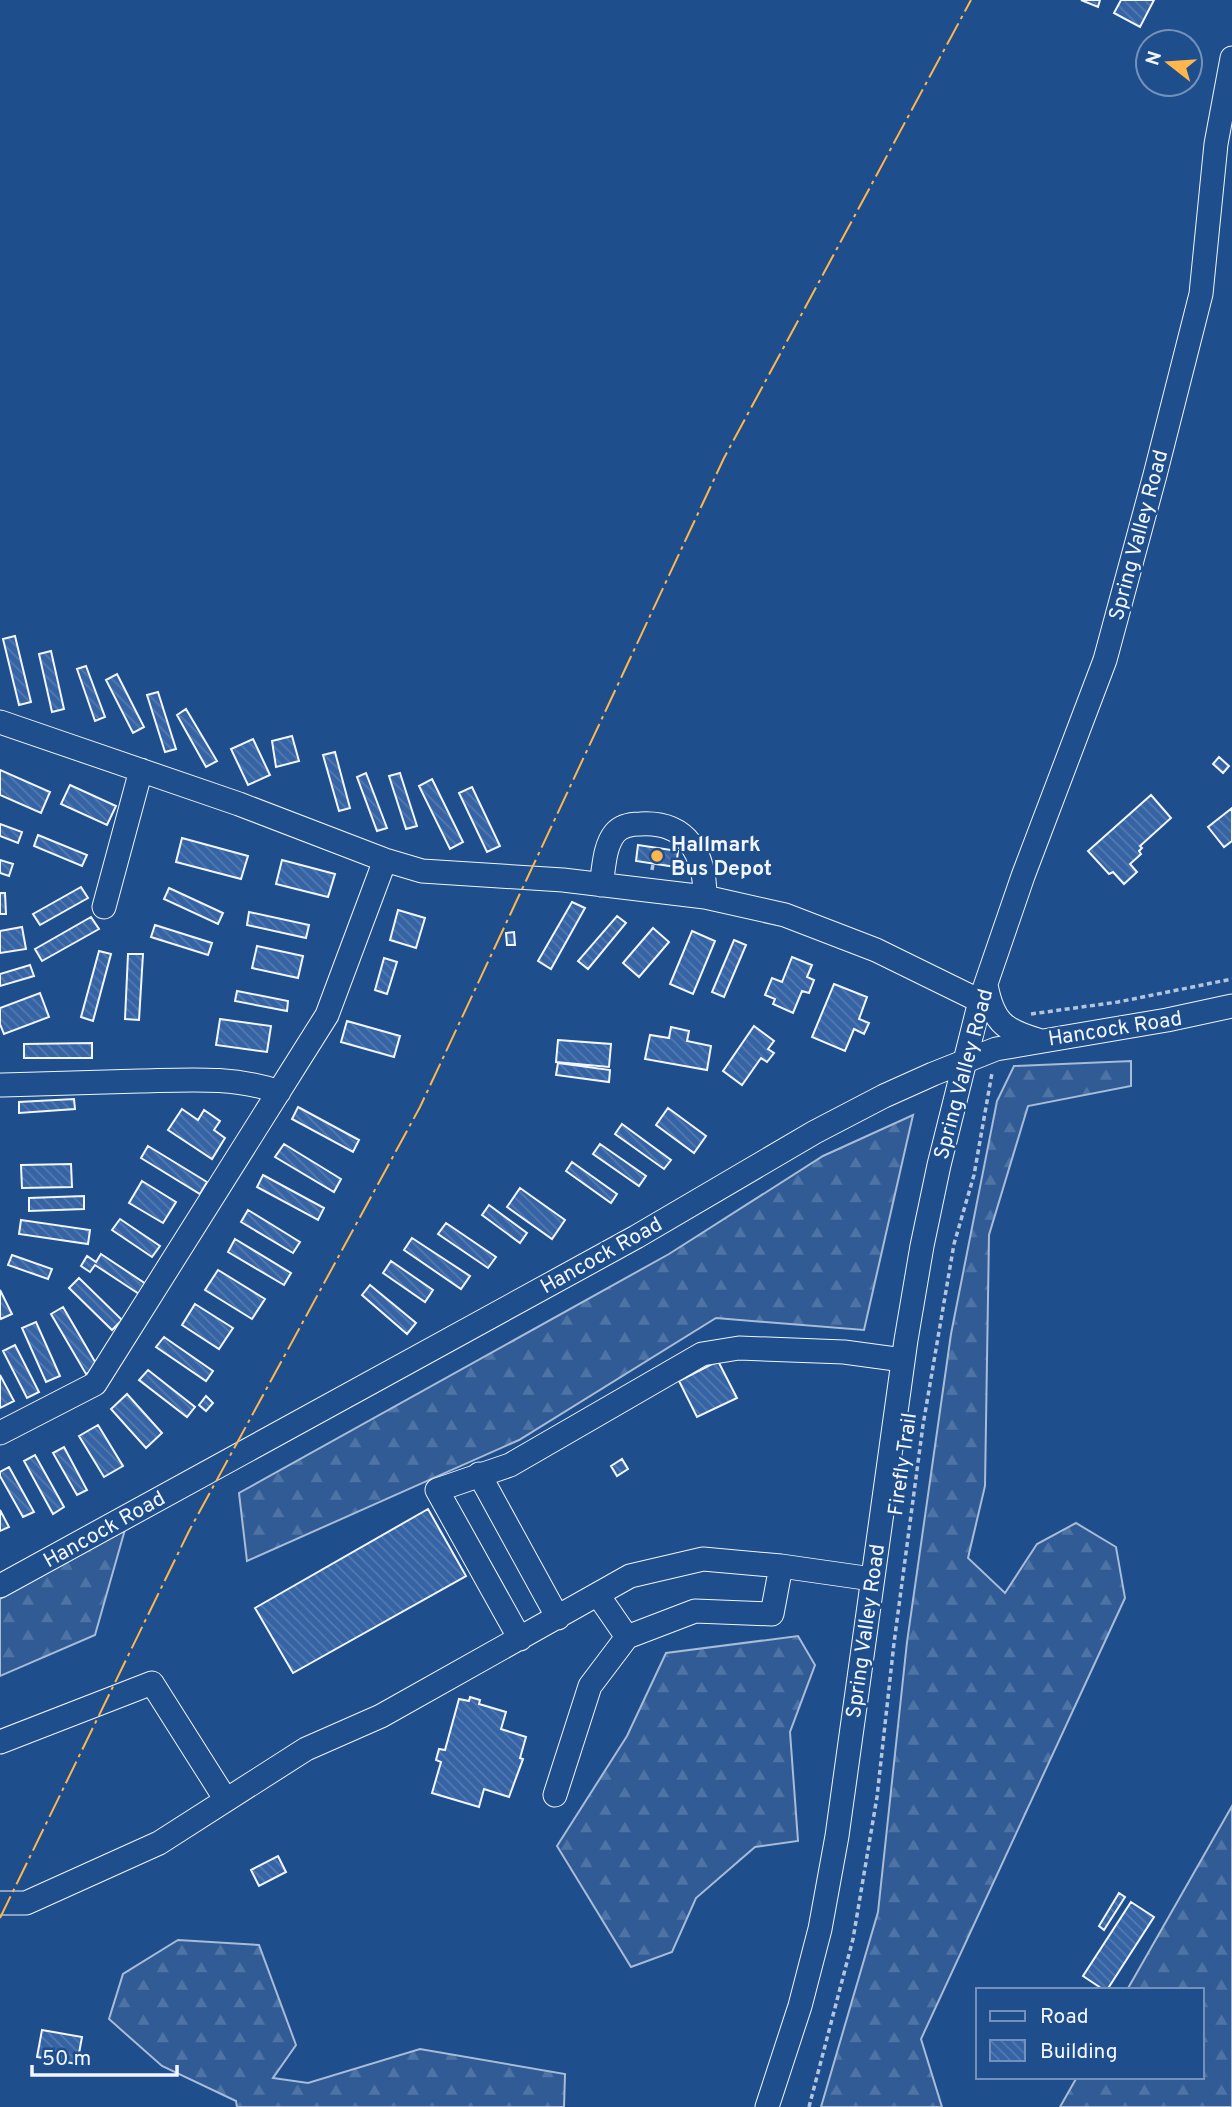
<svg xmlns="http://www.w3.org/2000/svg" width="1232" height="2107" font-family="Overpass,sans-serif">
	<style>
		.forest { fill: url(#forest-firs); stroke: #a8bbd7; stroke-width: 2 }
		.building { fill: url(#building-back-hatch); stroke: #f2f6ff; stroke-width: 2 }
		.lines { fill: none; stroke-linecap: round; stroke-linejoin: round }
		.minor-casing { stroke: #f2f6ff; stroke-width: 25 }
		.path { stroke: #b3c4dc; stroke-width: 3.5; stroke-dasharray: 5 3.5; stroke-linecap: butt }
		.minor { stroke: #1f4e8c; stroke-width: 23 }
		.power { stroke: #ffb74d; stroke-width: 2; stroke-dasharray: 24 5 3.5 5; stroke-linecap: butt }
		.poi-dot { fill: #ffb74d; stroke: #1f4e8c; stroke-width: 2.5 }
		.labels { text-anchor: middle; stroke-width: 5; stroke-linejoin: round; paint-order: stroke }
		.street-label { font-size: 21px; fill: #f2f6ff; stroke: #1f4e8c }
		.poi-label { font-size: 21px; font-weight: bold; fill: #f2f6ff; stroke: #1f4e8c; text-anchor: start }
	</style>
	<defs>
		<pattern id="forest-firs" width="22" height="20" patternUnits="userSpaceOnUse" patternTransform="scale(1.75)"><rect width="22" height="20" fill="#305b95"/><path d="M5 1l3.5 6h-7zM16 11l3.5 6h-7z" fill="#4e73a5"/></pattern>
		<pattern id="building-back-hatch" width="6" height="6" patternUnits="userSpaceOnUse" patternTransform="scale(1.75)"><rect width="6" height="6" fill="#3563a3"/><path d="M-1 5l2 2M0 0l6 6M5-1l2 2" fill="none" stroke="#537ab1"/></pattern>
	</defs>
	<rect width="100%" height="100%" fill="#1f4e8c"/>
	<path class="forest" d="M 1131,1061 L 1131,1086 L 1028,1106 L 989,1235 L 985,1486 L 968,1558 L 1005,1593 L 1037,1544 L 1076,1523 L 1116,1547 L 1125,1598 L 921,2039 L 942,2107 L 821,2107 L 878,1912 L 907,1642 L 951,1334 L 997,1101 L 1014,1066 Z
		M 913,1115 L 864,1330 L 716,1318 L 519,1440 L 247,1561 L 239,1493 L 669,1254 L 823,1156 Z
		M 126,1526 L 95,1635 L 0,1676 L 0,1599 Z
		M 798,1636 L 815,1665 L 790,1732 L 798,1841 L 755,1847 L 696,1898 L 672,1952 L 631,1967 L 557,1846 L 627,1736 L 666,1653 Z
		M 1232,1806 L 1232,2107 L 1060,2107 L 1077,2077 L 1202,2077 L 1202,1990 L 1127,1990 Z
		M 178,1940 L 259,1945 L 296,2045 L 273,2078 L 308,2083 L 420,2049 L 565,2074 L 564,2107 L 237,2107 L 236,2101 L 162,2066 L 109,2019 L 123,1974 Z"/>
	<path class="building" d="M 1081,0 L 1100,0 L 1098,7 Z
		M 1121,0 L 1154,0 L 1140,27 L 1114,13 Z
		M 15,636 L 31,702 L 19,705 L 3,639 Z
		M 51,651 L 64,709 L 52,712 L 39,654 Z
		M 86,666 L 105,717 L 95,721 L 77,669 Z
		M 117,674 L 144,727 L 133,733 L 106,680 Z
		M 158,692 L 176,749 L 165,752 L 147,695 Z
		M 186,709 L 217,761 L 206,767 L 177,715 Z
		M 292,736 L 299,761 L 276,767 L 272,741 Z
		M 253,739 L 270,775 L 248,785 L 231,749 Z
		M 335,752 L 350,808 L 339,811 L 323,755 Z
		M 1219,757 L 1229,766 L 1223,773 L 1213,764 Z
		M 0,770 L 50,792 L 41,813 L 0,795 Z
		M 366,773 L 387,828 L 377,831 L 357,777 Z
		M 400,773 L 417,826 L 406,829 L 389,776 Z
		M 432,779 L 463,842 L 450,849 L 419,786 Z
		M 70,785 L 116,806 L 107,825 L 61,804 Z
		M 472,787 L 500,846 L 487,852 L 459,793 Z
		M 1151,795 L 1171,818 L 1140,846 L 1142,848 L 1139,851 L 1141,854 L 1130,864 L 1137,872 L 1124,884 L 1113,872 L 1109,874 L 1088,851 Z
		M 1232,808 L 1232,841 L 1224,847 L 1208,827 Z
		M 0,824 L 22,832 L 18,843 L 0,836 Z
		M 38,835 L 87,855 L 82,866 L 34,846 Z
		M 182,838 L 248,856 L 241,879 L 176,862 Z
		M 638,845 L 678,851 L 676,867 L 636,861 Z
		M 0,860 L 13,864 L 9,876 L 0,873 Z
		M 282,860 L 335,874 L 328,897 L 276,884 Z
		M 81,887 L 88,898 L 40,925 L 33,914 Z
		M 169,888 L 223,913 L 218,924 L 164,899 Z
		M 0,893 L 5,893 L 6,914 L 0,914 Z
		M 572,902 L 585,908 L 551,969 L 538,961 Z
		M 398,910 L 425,918 L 416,948 L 390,940 Z
		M 249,912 L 309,925 L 306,938 L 247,925 Z
		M 617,916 L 626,923 L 588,969 L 578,961 Z
		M 91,917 L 99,929 L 42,961 L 35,949 Z
		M 155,925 L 212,943 L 208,955 L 151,937 Z
		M 22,927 L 26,949 L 0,953 L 0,931 Z
		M 653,928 L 669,942 L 639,977 L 623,963 Z
		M 692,931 L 715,941 L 693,994 L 670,984 Z
		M 514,932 L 515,945 L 507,945 L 506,933 Z
		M 734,940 L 746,945 L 724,997 L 712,992 Z
		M 257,946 L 303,956 L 298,978 L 252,968 Z
		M 99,951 L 111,954 L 93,1021 L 81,1017 Z
		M 128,954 L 143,954 L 139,1020 L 125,1019 Z
		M 792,957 L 812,965 L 807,977 L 814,980 L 809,993 L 802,991 L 793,1013 L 773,1004 L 775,999 L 765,995 L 772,978 L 782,982 Z
		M 384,958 L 397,962 L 387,994 L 375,990 Z
		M 30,965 L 34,976 L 0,986 L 0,974 Z
		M 834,984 L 867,997 L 859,1019 L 869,1023 L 864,1034 L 854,1029 L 845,1051 L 812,1037 Z
		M 237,991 L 288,1001 L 287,1011 L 235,1001 Z
		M 40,993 L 49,1017 L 4,1034 L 0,1024 L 0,1008 Z
		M 220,1019 L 271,1026 L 267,1052 L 216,1045 Z
		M 347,1021 L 400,1036 L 394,1057 L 341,1042 Z
		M 754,1026 L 774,1041 L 768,1049 L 774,1053 L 767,1062 L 761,1058 L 742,1085 L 723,1071 Z
		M 671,1027 L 689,1031 L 687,1041 L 711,1046 L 707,1070 L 645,1059 L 650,1035 L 669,1038 Z
		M 558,1040 L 611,1044 L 609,1067 L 556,1062 Z
		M 92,1043 L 92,1058 L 24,1058 L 24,1044 Z
		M 558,1063 L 610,1070 L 609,1082 L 556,1075 Z
		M 74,1099 L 75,1109 L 19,1113 L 19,1102 Z
		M 298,1107 L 359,1140 L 353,1152 L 292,1119 Z
		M 668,1108 L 706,1136 L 694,1153 L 656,1125 Z
		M 182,1109 L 198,1120 L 204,1110 L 220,1121 L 214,1130 L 225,1138 L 212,1159 L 168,1130 Z
		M 622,1124 L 671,1160 L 664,1169 L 615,1134 Z
		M 284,1144 L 341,1179 L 334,1192 L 275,1157 Z
		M 600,1144 L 646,1176 L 639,1186 L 593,1154 Z
		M 148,1146 L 207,1182 L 200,1194 L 141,1158 Z
		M 572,1162 L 617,1194 L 611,1203 L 566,1171 Z
		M 71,1164 L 72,1187 L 22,1188 L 21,1165 Z
		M 263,1175 L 324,1208 L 318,1220 L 257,1187 Z
		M 142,1181 L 176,1202 L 163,1223 L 129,1203 Z
		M 520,1188 L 565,1220 L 552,1239 L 507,1207 Z
		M 84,1196 L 84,1209 L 29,1211 L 29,1198 Z
		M 489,1205 L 527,1233 L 520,1243 L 482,1215 Z
		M 248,1210 L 300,1242 L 293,1253 L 241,1222 Z
		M 120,1219 L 160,1246 L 152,1257 L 112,1230 Z
		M 21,1220 L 90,1230 L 88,1244 L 19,1234 Z
		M 446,1223 L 496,1257 L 488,1268 L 438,1234 Z
		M 412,1238 L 470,1276 L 461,1289 L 404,1250 Z
		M 235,1239 L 291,1273 L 284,1285 L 228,1252 Z
		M 101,1254 L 149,1286 L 142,1296 L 95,1265 L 90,1272 L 81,1266 L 87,1256 L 96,1262 Z
		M 12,1255 L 52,1269 L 48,1279 L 8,1265 Z
		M 391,1261 L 433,1290 L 425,1302 L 383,1273 Z
		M 218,1270 L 265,1299 L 252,1319 L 205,1290 Z
		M 79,1278 L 122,1320 L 112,1330 L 69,1288 Z
		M 370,1285 L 416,1323 L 407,1334 L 362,1295 Z
		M 0,1290 L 12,1314 L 1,1319 L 0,1317 Z
		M 195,1304 L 233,1328 L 219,1349 L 182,1325 Z
		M 63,1307 L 98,1367 L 86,1374 L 51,1314 Z
		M 36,1322 L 60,1376 L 46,1382 L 22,1328 Z
		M 164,1337 L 213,1371 L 206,1381 L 156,1347 Z
		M 15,1345 L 39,1392 L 27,1398 L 3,1351 Z
		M 718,1361 L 737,1398 L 697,1417 L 679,1381 Z
		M 148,1370 L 195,1407 L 187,1417 L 139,1380 Z
		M 0,1375 L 14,1401 L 0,1408 Z
		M 127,1394 L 162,1433 L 146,1448 L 111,1409 Z
		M 206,1396 L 213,1403 L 206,1411 L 199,1405 Z
		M 98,1425 L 123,1466 L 104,1477 L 79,1436 Z
		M 64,1447 L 87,1490 L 77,1495 L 53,1453 Z
		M 35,1455 L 64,1507 L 53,1514 L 24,1461 Z
		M 622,1459 L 628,1469 L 617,1476 L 611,1466 Z
		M 9,1467 L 34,1512 L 23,1517 L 0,1476 L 0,1472 Z
		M 428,1509 L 466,1576 L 293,1673 L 255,1608 Z
		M 0,1510 L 9,1527 L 0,1531 Z
		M 470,1697 L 480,1700 L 479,1704 L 506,1712 L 501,1729 L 526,1737 L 520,1758 L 523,1759 L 509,1797 L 484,1789 L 479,1807 L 432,1793 L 441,1762 L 436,1760 L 439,1749 L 445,1750 L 459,1699 L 469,1701 Z
		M 278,1856 L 286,1872 L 259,1886 L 251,1870 Z
		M 1119,1893 L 1125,1897 L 1104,1930 L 1099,1926 Z
		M 1131,1902 L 1154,1917 L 1107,1990 L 1104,1990 L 1083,1976 Z
		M 42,2030 L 82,2037 L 77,2064 L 37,2057 Z"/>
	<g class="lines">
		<g class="minor-casing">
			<path id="minor" d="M 0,722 L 239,804 L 385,860 L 422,871 L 563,880 L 705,897 L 785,915 L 876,950 L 980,1001
				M 601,885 C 604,869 604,846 615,833 C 621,826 631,824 640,824 C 687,821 705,854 705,897
				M 104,907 L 141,770
				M 986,985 C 993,1021 1003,1030 1038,1040
				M 0,1085 C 47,1084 94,1082 140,1081 C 186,1080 235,1076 279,1092
				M 0,1433 L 95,1384 L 327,1015 L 385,860
				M 479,1474 L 558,1618
				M 0,1586 L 636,1237 L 815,1132 L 884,1096 L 933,1074 L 996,1049 L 1167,1020 L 1232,1006
				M 598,1595 L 627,1637
				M 520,1639 L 437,1490 L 510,1465 L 702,1354 L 739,1348 L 844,1352 L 903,1360
				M 0,1742 L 152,1683 L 226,1800
				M 555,1795 L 590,1686 L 627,1637 L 695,1611 L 772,1614 L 781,1566
				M 0,1903 L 26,1903 L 159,1843 L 306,1749 L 381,1716 L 630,1576 L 703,1559 L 781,1566 L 872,1579
				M 767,2107 L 800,2006 L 820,1929 L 837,1836 L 906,1340 L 922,1246 L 939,1165 L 980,1001 L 1023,876 L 1105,660 L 1155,475 L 1201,294 L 1216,144 L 1232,58"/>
		</g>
		<path class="path" d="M 652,870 L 656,847
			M 1031,1014 L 1118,1002 L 1232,979
			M 809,2107 L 853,1939 L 877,1797 L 894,1643 L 923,1425 L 954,1244 L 974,1175 L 992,1073"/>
		<use href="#minor" class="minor"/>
		<path class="power" d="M 0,1918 L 189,1531 L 420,1107 L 724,458 L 971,0"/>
	</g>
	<circle class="poi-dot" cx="657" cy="856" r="7"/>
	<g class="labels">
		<g class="street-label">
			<text transform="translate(1138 535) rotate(-75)" y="7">Spring Valley Road</text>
			<text transform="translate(1115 1028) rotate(-9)" y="7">Hancock Road</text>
			<text transform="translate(963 1074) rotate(-75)" y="7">Spring Valley Road</text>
			<text transform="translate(601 1255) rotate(-29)" y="7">Hancock Road</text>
			<text transform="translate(902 1464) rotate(-82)" y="7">Firefly Trail</text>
			<text transform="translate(104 1529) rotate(-29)" y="7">Hancock Road</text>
			<text transform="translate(865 1631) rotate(-82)" y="7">Spring Valley Road</text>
		</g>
		<g class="poi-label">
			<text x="671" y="851">Hallmark<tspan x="671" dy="24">Bus Depot</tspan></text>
		</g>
	</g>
	<rect x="976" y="1988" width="228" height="91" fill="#1f4e8c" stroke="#7391ba" stroke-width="2"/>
	<rect x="990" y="2011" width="35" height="10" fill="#1f4e8c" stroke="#7391ba" stroke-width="2"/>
	<text x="1040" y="2023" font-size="21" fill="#f2f6ff">Road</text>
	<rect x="990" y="2040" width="35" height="21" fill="url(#building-back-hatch)" stroke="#7391ba" stroke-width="2"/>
	<text x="1040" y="2058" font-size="21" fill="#f2f6ff">Building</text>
	<g transform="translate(1169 63) rotate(287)"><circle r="33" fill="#1f4e8c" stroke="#7391ba" stroke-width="2"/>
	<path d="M0-5L12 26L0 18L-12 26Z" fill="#ffb74d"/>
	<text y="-10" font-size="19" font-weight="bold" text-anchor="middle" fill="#f2f6ff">N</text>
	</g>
	<path d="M32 2065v10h145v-10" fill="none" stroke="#f2f6ff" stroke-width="3.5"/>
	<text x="42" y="2065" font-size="21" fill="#f2f6ff" stroke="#1f4e8c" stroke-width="5" paint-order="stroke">50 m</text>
</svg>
